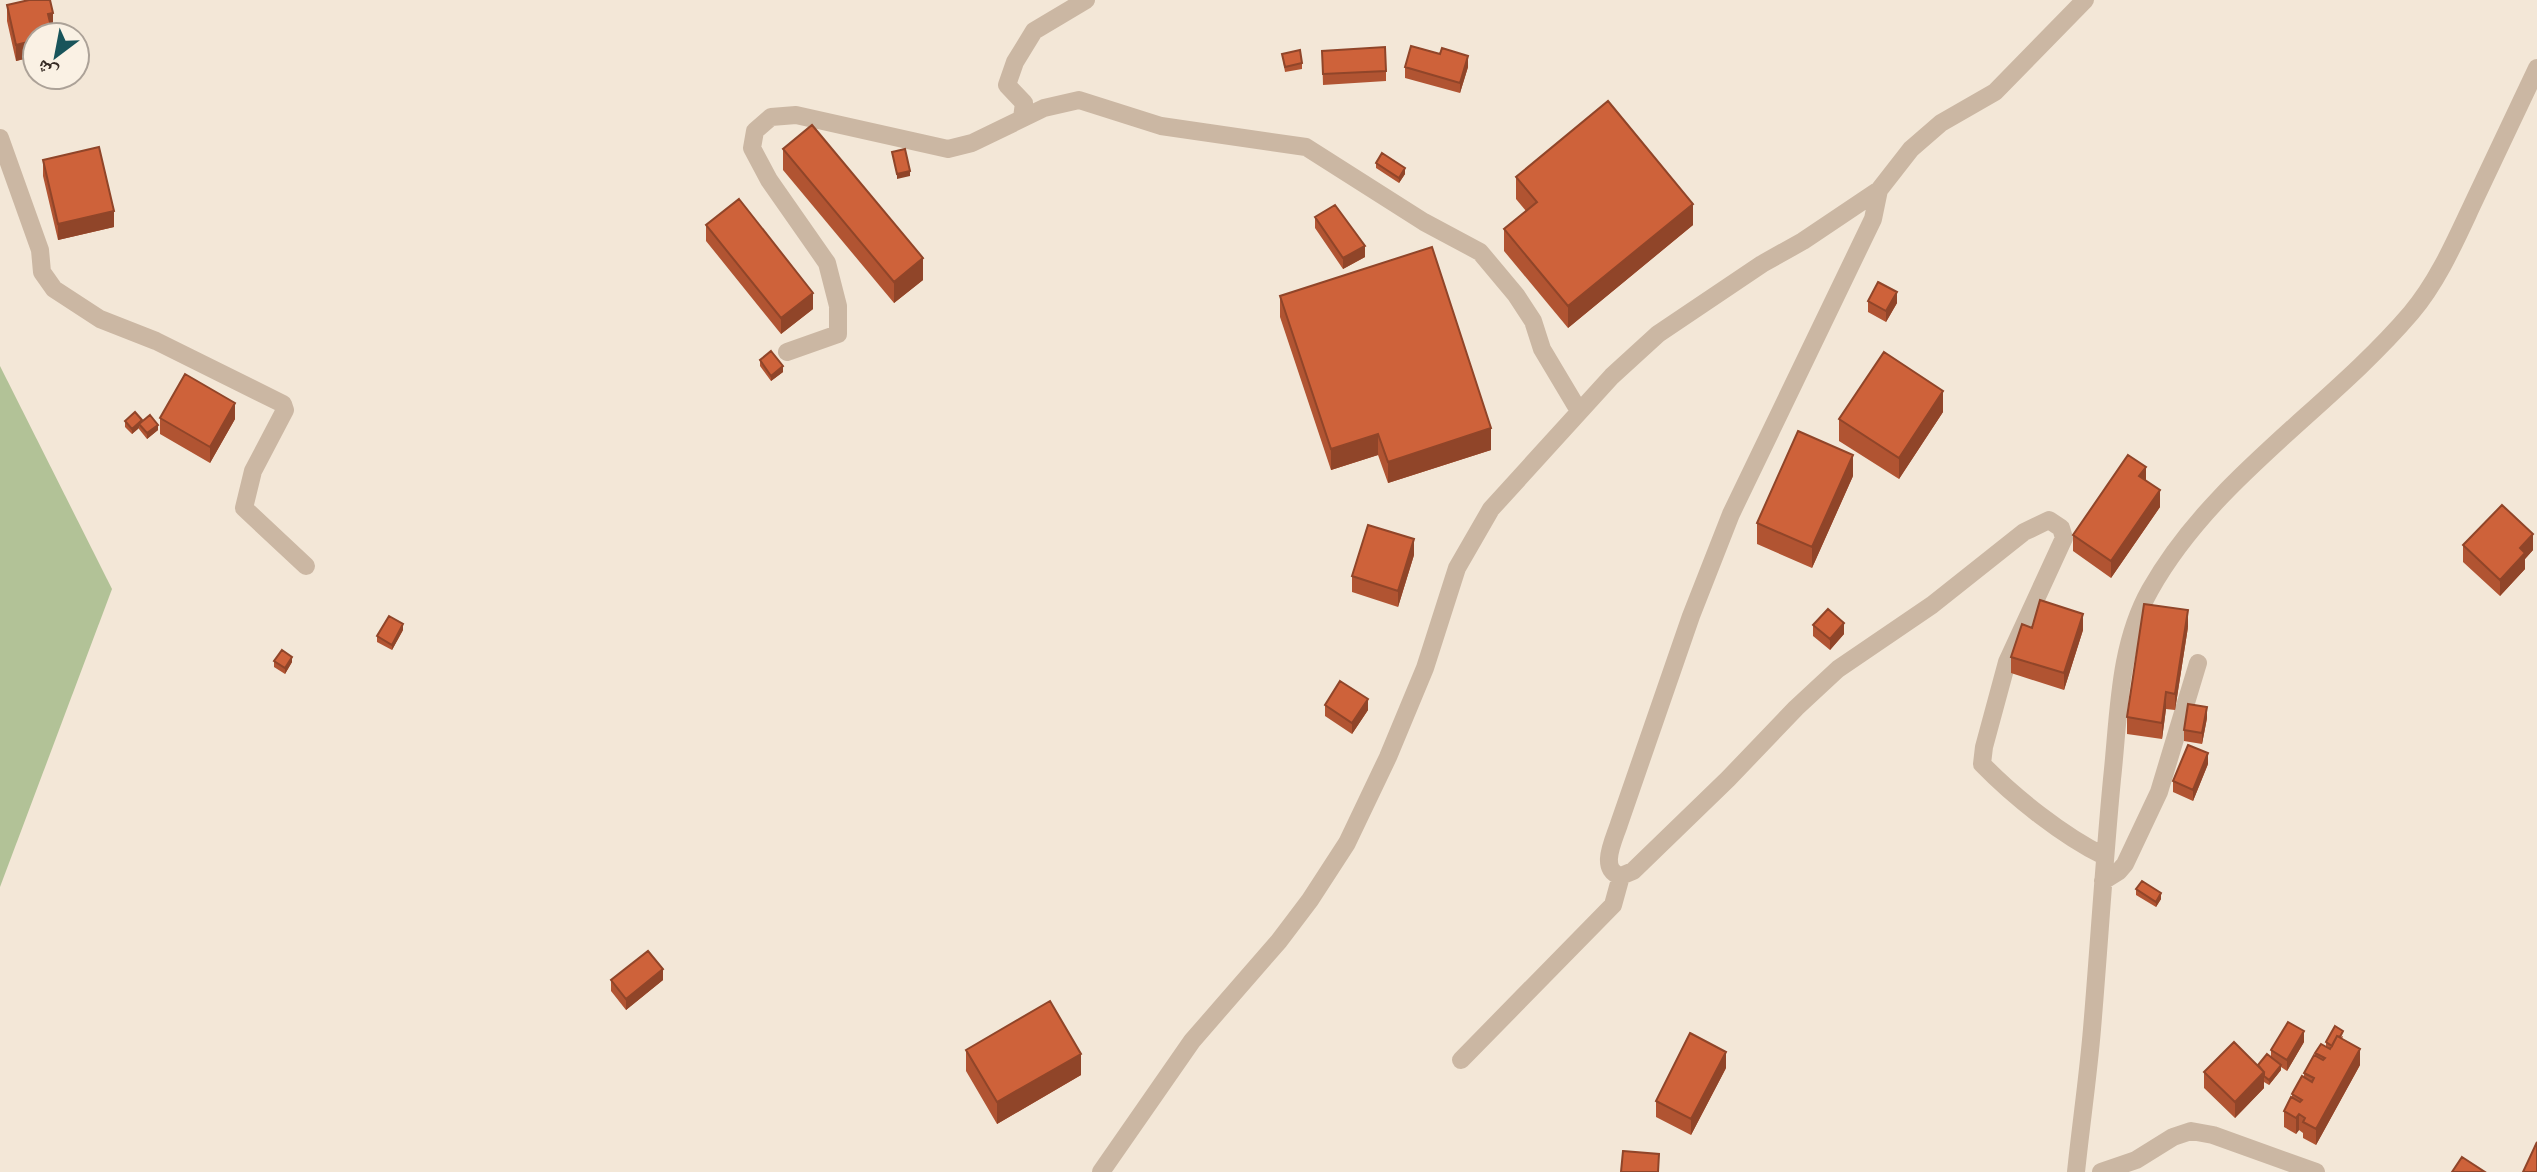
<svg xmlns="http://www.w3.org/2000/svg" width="2537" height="1172" font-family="Barlow,'Noto Naskh Arabic',sans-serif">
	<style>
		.green { fill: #b2c297 }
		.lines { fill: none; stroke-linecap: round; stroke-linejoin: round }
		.minor { stroke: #cbb7a3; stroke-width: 18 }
		.wall { fill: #b15432 }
		.shaded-wall { fill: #904529 }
		.building { fill: #ce623a; stroke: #904529; stroke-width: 2 }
	</style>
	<rect width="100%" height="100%" fill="#f3e7d7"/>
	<path class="green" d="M 0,366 L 112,589 L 0,887 Z"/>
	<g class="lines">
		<path class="minor" d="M 1022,118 L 1024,103 L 1007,85 L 1015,62 L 1034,31 L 1086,0
			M 0,138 L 40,250 L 42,272 L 54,289 L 100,319 L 156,341 L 283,404 L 285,410 L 253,471 L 244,508 L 306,566
			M 1879,190 L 1873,219 L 1731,514 L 1691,616 L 1619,824 C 1614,840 1598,870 1621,876 L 1633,871 L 1728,779 L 1796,708 L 1838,669 L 1932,605 L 2024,532 L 2049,520 L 2061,528 L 2064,538 L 2007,662 L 1984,747 L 1982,764 C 2014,797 2063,836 2104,856
			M 787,352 L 838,334 L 838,306 L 827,263 L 769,180 L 752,148 L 755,131 L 771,117 L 796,115 L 948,149 L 972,143 L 1044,108 L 1079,100 L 1161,126 L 1306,147 L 1424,222 L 1480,252 L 1516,295 L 1533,321 L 1542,349 L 1579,411
			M 2103,881 L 2119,871 L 2125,864 L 2159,792 L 2198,663
			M 1461,1060 L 1613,905 L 1621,876
			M 1101,1172 L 1192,1041 L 1279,941 L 1310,900 L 1347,843 L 1388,757 L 1425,668 L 1457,568 L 1491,509 L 1612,376 L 1658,334 L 1762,264 L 1803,241 L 1879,190 L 1911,149 L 1941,123 L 1995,92 L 2085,0
			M 2076,1172 C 2081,1124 2088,1077 2092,1029 C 2099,946 2104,862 2112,779 C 2119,716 2118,647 2150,590 C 2213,478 2329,409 2411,313 C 2439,280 2457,237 2475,199 C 2496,155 2516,112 2537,68
			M 2101,1172 L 2136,1160 L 2173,1137 L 2191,1131 L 2213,1135 L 2316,1172"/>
	</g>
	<path class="wall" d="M 7,5 L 53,29 L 34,63 L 32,57 L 16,61 L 7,21 Z
		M 1322,51 L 1386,71 L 1386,81 L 1323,85 Z
		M 1282,54 L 1302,63 L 1302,69 L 1285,72 Z
		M 1405,67 L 1468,67 L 1460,93 L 1405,78 Z
		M 783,149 L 923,280 L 894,303 L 783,170 Z
		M 43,160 L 114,227 L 58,240 L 43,176 Z
		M 1376,163 L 1405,174 L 1399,183 L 1376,168 Z
		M 1516,177 L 1693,225 L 1568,328 L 1504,251 L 1504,229 L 1526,211 L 1516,199 Z
		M 1315,217 L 1365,257 L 1343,269 L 1315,228 Z
		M 706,225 L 813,309 L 781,334 L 706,241 Z
		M 1280,296 L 1491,450 L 1388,483 L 1378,455 L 1331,470 L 1280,317 Z
		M 1868,301 L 1897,303 L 1886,322 L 1868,312 Z
		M 760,360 L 783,372 L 771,381 L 760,366 Z
		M 1943,412 L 1899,479 L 1839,441 L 1839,419 Z
		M 160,418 L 235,419 L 210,463 L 160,434 Z
		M 125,421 L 142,422 L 158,430 L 147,439 L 139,429 L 139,428 L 132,434 L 125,427 Z
		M 1853,476 L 1812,568 L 1757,544 L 1757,523 Z
		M 2146,481 L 2160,507 L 2111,578 L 2073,551 L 2073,535 Z
		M 2463,545 L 2533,550 L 2525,559 L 2525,569 L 2500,596 L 2463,562 Z
		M 1414,555 L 1398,607 L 1352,592 L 1352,576 Z
		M 1813,625 L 1844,634 L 1830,650 L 1813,636 Z
		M 2188,627 L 2175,710 L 2166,709 L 2162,739 L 2127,734 L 2127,717 Z
		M 2032,628 L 2083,630 L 2064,690 L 2011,673 L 2011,657 Z
		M 403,630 L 392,650 L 377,642 L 377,636 Z
		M 274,661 L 292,662 L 285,674 L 274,667 Z
		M 1325,705 L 1368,710 L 1352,734 L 1325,716 Z
		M 2207,718 L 2202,744 L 2184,741 L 2184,730 Z
		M 2208,764 L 2193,801 L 2173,792 L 2173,781 Z
		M 2136,889 L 2161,899 L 2156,907 L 2136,895 Z
		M 611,980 L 663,980 L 626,1010 L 611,991 Z
		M 2343,1036 L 2342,1039 L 2360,1065 L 2316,1145 L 2303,1138 L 2303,1133 L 2299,1130 L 2296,1134 L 2284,1127 L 2284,1111 L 2292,1098 L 2292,1094 L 2304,1077 L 2304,1073 L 2315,1056 L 2315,1053 L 2326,1046 L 2326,1042 Z
		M 2304,1042 L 2287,1071 L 2281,1067 L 2281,1070 L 2269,1085 L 2264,1082 L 2264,1088 L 2235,1118 L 2204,1088 L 2204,1072 L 2258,1065 L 2271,1057 L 2271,1050 Z
		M 966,1050 L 1081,1075 L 997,1124 L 966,1071 Z
		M 1726,1068 L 1691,1135 L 1656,1117 L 1656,1101 Z"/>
	<path class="shaded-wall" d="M 53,13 L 53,29 L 48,30 L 48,14 Z
		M 32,41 L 32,57 L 16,61 L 16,45 Z
		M 34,47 L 35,47 L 35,63 L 34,63 Z
		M 1468,56 L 1468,67 L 1460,93 L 1460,83 Z
		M 1405,168 L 1405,174 L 1399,183 L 1399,178 Z
		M 910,171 L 910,176 L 897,179 L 897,174 Z
		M 1693,204 L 1693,225 L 1568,328 L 1568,306 Z
		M 114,211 L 114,227 L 58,240 L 58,224 Z
		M 1365,246 L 1365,257 L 1343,269 L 1343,258 Z
		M 923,258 L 923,280 L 894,303 L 894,282 Z
		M 1897,292 L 1897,303 L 1886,322 L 1886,311 Z
		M 813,293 L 813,309 L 781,334 L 781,318 Z
		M 783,366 L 783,372 L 771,381 L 771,376 Z
		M 1943,391 L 1943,412 L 1899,479 L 1899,458 Z
		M 235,403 L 235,419 L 210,463 L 210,447 Z
		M 142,420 L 142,425 L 139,424 L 139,428 L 132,434 L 132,429 Z
		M 158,425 L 158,430 L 147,439 L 147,433 Z
		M 1491,428 L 1491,450 L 1388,483 L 1388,462 Z
		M 1378,434 L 1378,455 L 1331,470 L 1331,449 Z
		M 1853,455 L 1853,476 L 1812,568 L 1812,547 Z
		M 2146,467 L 2146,483 L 2139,476 Z
		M 2160,490 L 2160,507 L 2111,578 L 2111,561 Z
		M 2533,534 L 2533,550 L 2525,559 L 2525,569 L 2500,596 L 2500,580 L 2520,548 Z
		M 1414,539 L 1414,555 L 1398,607 L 1398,591 Z
		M 2188,610 L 2188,627 L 2175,710 L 2175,694 Z
		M 2083,614 L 2083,630 L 2064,690 L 2064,673 Z
		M 1844,623 L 1844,634 L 1830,650 L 1830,639 Z
		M 403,624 L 403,630 L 392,650 L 392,645 Z
		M 292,657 L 292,662 L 285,674 L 285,668 Z
		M 2166,692 L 2166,709 L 2162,739 L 2162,723 Z
		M 1368,699 L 1368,710 L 1352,734 L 1352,723 Z
		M 2207,707 L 2207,718 L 2202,744 L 2202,733 Z
		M 2208,753 L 2208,764 L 2193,801 L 2193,790 Z
		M 2161,893 L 2161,899 L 2156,907 L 2156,902 Z
		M 663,969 L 663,980 L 626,1010 L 626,999 Z
		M 2304,1031 L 2304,1042 L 2287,1071 L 2287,1060 Z
		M 2360,1049 L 2360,1065 L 2316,1145 L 2316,1129 Z
		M 1726,1052 L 1726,1068 L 1691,1135 L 1691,1119 Z
		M 1081,1054 L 1081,1075 L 997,1124 L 997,1102 Z
		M 2281,1065 L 2281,1070 L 2269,1085 L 2269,1080 Z
		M 2264,1072 L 2264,1088 L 2235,1118 L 2235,1102 Z
		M 2299,1114 L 2299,1130 L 2296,1134 L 2296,1118 Z"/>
	<path class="building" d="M 29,0 L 50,0 L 53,13 L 48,14 L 53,35 L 35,35 L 35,47 L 34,47 L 32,41 L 16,45 L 7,5 Z
		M 1411,46 L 1440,54 L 1442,48 L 1468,56 L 1460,83 L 1405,67 Z
		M 1385,47 L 1386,71 L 1323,74 L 1322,51 Z
		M 1300,50 L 1302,63 L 1285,67 L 1282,54 Z
		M 1608,101 L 1693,204 L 1568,306 L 1504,229 L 1537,202 L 1516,177 Z
		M 812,125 L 923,258 L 894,282 L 783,149 Z
		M 99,147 L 114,211 L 58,224 L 43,160 Z
		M 905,149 L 910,171 L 897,174 L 892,152 Z
		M 1382,153 L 1405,168 L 1399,178 L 1376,163 Z
		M 739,199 L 813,293 L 781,318 L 706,225 Z
		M 1335,205 L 1365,246 L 1343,258 L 1315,217 Z
		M 1432,247 L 1491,428 L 1388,462 L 1378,434 L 1331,449 L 1280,296 Z
		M 1878,282 L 1897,292 L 1886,311 L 1868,301 Z
		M 771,351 L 783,366 L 771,376 L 760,360 Z
		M 1884,352 L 1943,391 L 1899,458 L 1839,419 Z
		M 185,374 L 235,403 L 210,447 L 160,418 Z
		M 135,412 L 142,420 L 132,429 L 125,421 Z
		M 150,415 L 158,425 L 147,433 L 139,424 Z
		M 1798,431 L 1853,455 L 1812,547 L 1757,523 Z
		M 2128,455 L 2146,467 L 2139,476 L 2160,490 L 2111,561 L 2073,535 Z
		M 2502,505 L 2533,534 L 2520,548 L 2525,553 L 2500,580 L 2463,545 Z
		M 1368,525 L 1414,539 L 1398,591 L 1352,576 Z
		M 2040,600 L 2083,614 L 2064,673 L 2011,657 L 2022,624 L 2032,628 Z
		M 2144,604 L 2188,610 L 2175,694 L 2166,692 L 2162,723 L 2127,717 Z
		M 1828,609 L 1844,623 L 1830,639 L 1813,625 Z
		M 389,616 L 403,624 L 392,645 L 377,636 Z
		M 282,650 L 292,657 L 285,668 L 274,661 Z
		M 1340,681 L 1368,699 L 1352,723 L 1325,705 Z
		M 2188,704 L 2207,707 L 2202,733 L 2184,730 Z
		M 2188,745 L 2208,753 L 2193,790 L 2173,781 Z
		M 2142,881 L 2161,893 L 2156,902 L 2136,889 Z
		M 648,951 L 663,969 L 626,999 L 611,980 Z
		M 1050,1001 L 1081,1054 L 997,1102 L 966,1050 Z
		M 2288,1022 L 2304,1031 L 2287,1060 L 2271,1050 Z
		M 2335,1026 L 2343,1031 L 2340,1037 L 2337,1036 L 2332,1046 L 2326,1042 Z
		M 1690,1033 L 1726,1052 L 1691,1119 L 1656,1101 Z
		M 2337,1036 L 2360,1049 L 2316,1129 L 2303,1122 L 2305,1118 L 2299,1114 L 2296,1118 L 2284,1111 L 2291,1097 L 2300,1102 L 2302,1100 L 2292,1094 L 2302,1076 L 2312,1082 L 2314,1078 L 2304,1073 L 2314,1055 L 2323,1060 L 2325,1058 L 2315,1053 L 2321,1044 L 2330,1049 Z
		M 2234,1042 L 2264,1072 L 2235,1102 L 2204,1072 Z
		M 2267,1054 L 2281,1065 L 2269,1080 L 2264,1076 L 2264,1072 L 2258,1065 Z
		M 2537,1142 L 2537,1172 L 2523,1172 Z
		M 1623,1151 L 1659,1154 L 1658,1172 L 1621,1172 Z
		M 2462,1157 L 2485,1172 L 2452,1172 Z"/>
	<g transform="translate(56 56) rotate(212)"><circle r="33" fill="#faf1e4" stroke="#aca298" stroke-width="2"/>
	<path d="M0-5L12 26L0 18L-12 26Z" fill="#18545a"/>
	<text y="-10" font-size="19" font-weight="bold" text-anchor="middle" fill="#362b25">ش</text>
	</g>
</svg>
